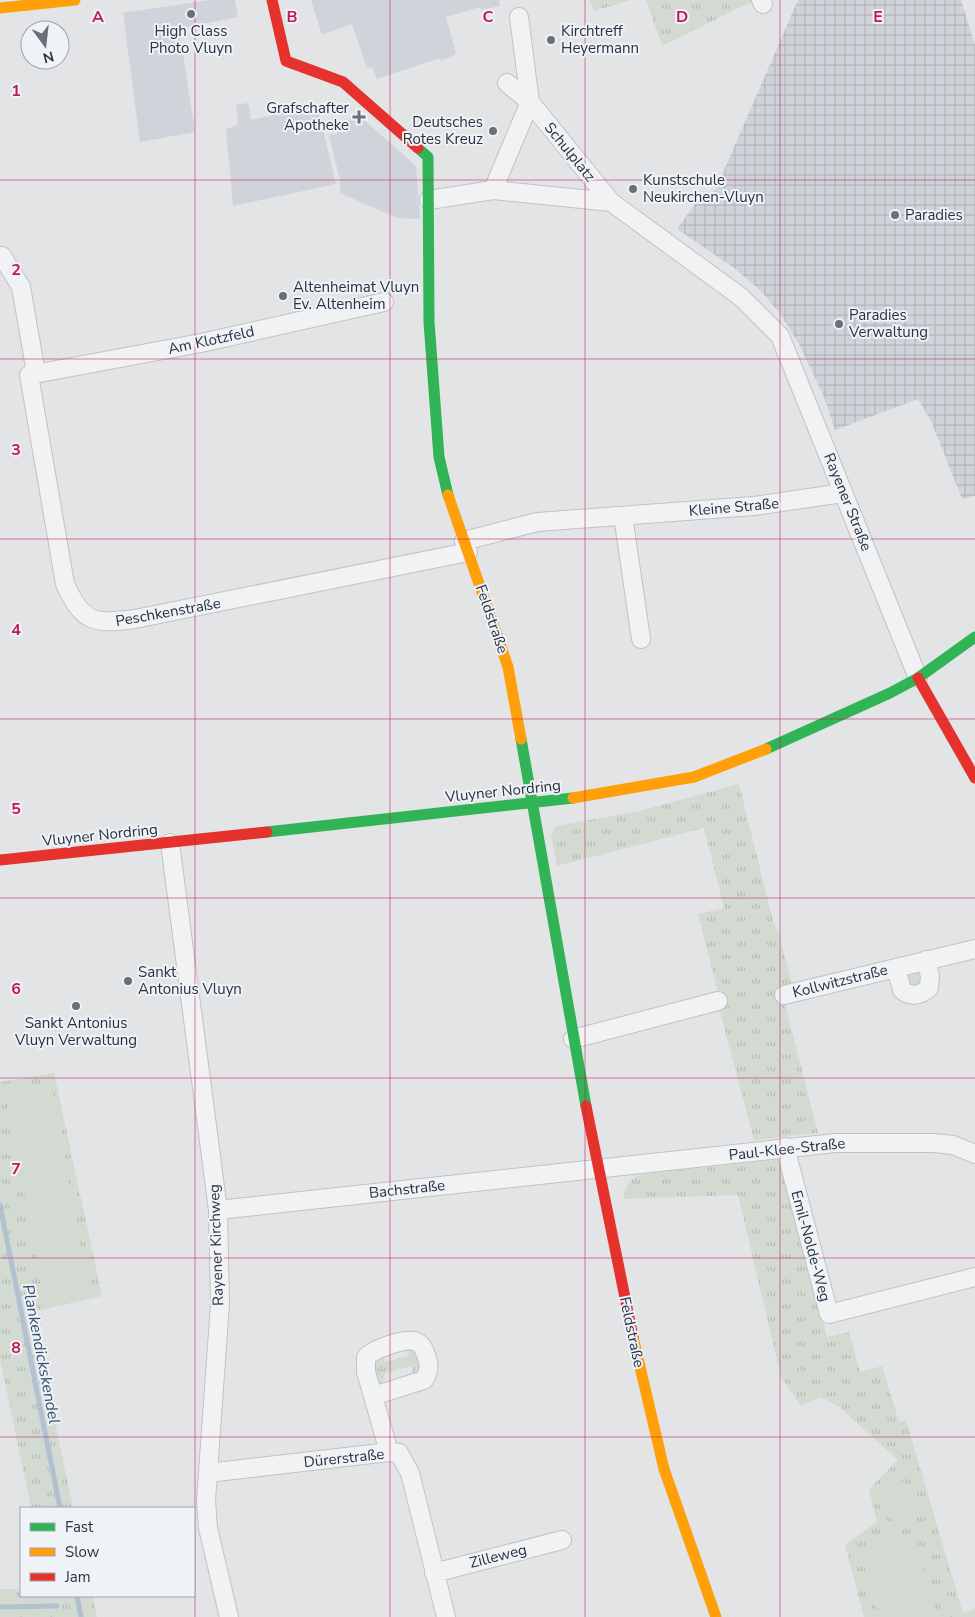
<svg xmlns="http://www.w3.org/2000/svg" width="975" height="1617" font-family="'Nunito Sans',sans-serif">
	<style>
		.built { fill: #d0d3d9 }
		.industrial { fill: url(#industrial-grid) }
		.grass { fill: url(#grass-tufts) }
		.pitch { fill: #d3dad2 }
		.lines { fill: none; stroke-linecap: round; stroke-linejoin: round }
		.stream { stroke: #b2c1d0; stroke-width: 5 }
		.street-casing { stroke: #c0c2c4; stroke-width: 20 }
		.street { stroke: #f1f2f3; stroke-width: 18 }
		.fast { stroke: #30b455; stroke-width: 11 }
		.slow { stroke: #ff9f0a; stroke-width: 11 }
		.jam { stroke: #e5322d; stroke-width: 11 }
		.grid { fill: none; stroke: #c2185b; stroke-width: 1; stroke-opacity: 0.55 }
		.poi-dot { fill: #6a7079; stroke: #eff2f6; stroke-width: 2 }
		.labels { text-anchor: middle; stroke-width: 4; stroke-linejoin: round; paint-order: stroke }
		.poi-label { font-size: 15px; fill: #29323f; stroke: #eff2f6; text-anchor: start }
		.street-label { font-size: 15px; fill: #29323f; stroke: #eff2f6 }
		.water-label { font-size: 16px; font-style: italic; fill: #365170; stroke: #eff2f6 }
		.grid-label { font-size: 16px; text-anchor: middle; font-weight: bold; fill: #c2185b; stroke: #eff2f6; stroke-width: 4; stroke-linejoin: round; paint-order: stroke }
	</style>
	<defs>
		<pattern id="industrial-grid" width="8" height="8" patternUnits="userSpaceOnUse" patternTransform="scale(1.25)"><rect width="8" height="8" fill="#d0d3d9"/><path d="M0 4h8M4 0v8" fill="none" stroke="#b3b6bb"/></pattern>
		<pattern id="grass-tufts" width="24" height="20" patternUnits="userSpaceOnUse" patternTransform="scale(1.25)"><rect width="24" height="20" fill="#d3dad2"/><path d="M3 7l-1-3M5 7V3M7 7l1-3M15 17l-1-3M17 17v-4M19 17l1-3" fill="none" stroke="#b5bcb5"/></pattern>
	</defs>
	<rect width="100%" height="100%" fill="#e2e4e6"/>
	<path class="built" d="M 210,0 L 235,0 L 238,17 L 179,29 L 195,132 L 140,142 L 123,13 Z
		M 311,0 L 499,0 L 500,6 L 481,10 L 480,7 L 446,17 L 456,54 L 441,61 L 440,58 L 377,79 L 372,67 L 367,68 L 352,24 L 322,35 Z
		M 248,103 L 251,120 L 317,105 L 336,184 L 233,206 L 226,129 L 238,125 L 236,105 Z
		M 355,112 L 416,166 L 420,219 L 397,218 L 340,193 L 340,180 L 329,135 L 336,134 Z"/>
	<path class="industrial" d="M 798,0 L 961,0 L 975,45 L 975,496 L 962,499 L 932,423 L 918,399 L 835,430 L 824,397 L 799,344 L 781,315 L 761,291 L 733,267 L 677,229 L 703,193 L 715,191 Z"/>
	<path class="grass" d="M 590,0 L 631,0 L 594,11 Z
		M 646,0 L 755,0 L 662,46 Z
		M 739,784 L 774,925 L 779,933 L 793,989 L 782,992 L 818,1133 L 754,1140 L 719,1008 L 718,993 L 698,914 L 724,908 L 704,828 L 557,866 L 551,836 L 556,826 L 639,811 Z
		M 918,970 L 922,973 L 923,983 L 910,989 L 903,975 Z
		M 54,1073 L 102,1296 L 32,1312 L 73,1508 L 31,1508 L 0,1359 L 0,1082 Z
		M 783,1159 L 827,1337 L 849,1332 L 860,1372 L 882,1366 L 899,1422 L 906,1420 L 963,1613 L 975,1609 L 975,1617 L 864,1617 L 845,1545 L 877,1522 L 869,1489 L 898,1460 L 839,1407 L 821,1397 L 801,1406 L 781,1377 L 738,1195 L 624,1199 C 625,1185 630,1178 643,1174 Z
		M 409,1345 L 416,1347 L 423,1367 L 412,1379 L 412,1366 L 385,1373 L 382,1386 L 376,1383 L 369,1362 L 384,1351 L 384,1362 L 408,1356 Z
		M 0,1589 L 21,1589 L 21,1596 L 93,1596 L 97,1617 L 0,1617 Z"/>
	<path class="pitch" d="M 50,1082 L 90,1295 L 46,1303 L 4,1090 Z
		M 904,1481 L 913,1516 L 892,1521 L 883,1486 Z
		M 915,1535 L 937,1617 L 879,1617 L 860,1550 Z"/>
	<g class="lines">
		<path class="stream" d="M 0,1205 L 60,1508
			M 77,1596 L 81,1617
			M 0,1607 L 57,1606"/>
		<g class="street-casing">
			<path id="street" d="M 761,0 L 763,4
				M 507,83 L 530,102 L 611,202 L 741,297 L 780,336 L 918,678
				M 493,190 L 530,102 L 519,17
				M 429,200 L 493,190 L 611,202
				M 2,256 L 21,287 L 36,373
				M 384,302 L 201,343 L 29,375 L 65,584 C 83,624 95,624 135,619 L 468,552
				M 623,516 L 641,639
				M 464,541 L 537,522 L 754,506 L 843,493
				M 170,843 L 218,1210 L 220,1304 L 206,1501 L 208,1528 L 229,1617
				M 896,968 L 902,990 C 911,998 921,995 929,988 L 930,976 L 926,960
				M 784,995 L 975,949
				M 573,1039 L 718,1001
				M 785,1147 L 829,1314 L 975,1277
				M 218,1210 L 835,1143 L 934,1143 L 953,1145 L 975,1154
				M 373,1396 L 424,1380 C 429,1372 430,1366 427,1358 C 425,1352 423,1345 417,1342 C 406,1337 374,1349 366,1357 L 366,1372 L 389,1452
				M 208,1473 L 389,1452 L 399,1453 L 410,1473 L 446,1617
				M 434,1573 L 562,1540"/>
		</g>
		<use href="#street" class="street"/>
		<path class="fast" d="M 418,148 L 428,157 L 429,322 L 439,457 L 448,495
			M 521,739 L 586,1106
			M 766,749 L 890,693 L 918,678 L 975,637
			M 267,832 L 573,798"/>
		<path class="slow" d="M 0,8 L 75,0
			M 448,495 L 508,667 L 521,739
			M 573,798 L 694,777 L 766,749
			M 633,1337 L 664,1469 L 716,1617"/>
		<path class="jam" d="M 272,0 L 286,61 L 343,82 L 418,148
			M 918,678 L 975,778
			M 0,860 L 267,832
			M 586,1106 L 633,1337"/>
	</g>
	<path class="grid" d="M 195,0 L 195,1617M 390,0 L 390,1617M 585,0 L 585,1617M 780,0 L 780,1617M 0,180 L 975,180M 0,359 L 975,359M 0,539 L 975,539M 0,719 L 975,719M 0,898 L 975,898M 0,1078 L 975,1078M 0,1258 L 975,1258M 0,1437 L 975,1437"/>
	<g class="poi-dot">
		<circle cx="191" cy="14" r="5"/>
		<circle cx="551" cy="40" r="5"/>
		<path d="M356.5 109.5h5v5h5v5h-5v5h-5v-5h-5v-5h5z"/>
		<circle cx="493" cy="131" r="5"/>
		<circle cx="633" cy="189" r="5"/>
		<circle cx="895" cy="215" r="5"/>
		<circle cx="283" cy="296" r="5"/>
		<circle cx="839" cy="324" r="5"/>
		<circle cx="128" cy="981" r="5"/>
		<circle cx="76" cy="1006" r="5"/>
	</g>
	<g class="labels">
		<g class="poi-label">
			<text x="191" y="36" text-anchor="middle">High Class<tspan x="191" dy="17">Photo Vluyn</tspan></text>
			<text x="561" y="36">Kirchtreff<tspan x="561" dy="17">Heyermann</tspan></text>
			<text x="349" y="113" text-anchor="end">Grafschafter<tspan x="349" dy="17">Apotheke</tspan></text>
			<text x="483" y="127" text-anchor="end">Deutsches<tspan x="483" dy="17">Rotes Kreuz</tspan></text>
			<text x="643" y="185">Kunstschule<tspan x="643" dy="17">Neukirchen-Vluyn</tspan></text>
			<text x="905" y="220">Paradies</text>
			<text x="293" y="292">Altenheimat Vluyn<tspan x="293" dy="17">Ev. Altenheim</tspan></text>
			<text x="849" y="320">Paradies<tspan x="849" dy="17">Verwaltung</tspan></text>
			<text x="138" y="977">Sankt<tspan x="138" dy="17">Antonius Vluyn</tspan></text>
			<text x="76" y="1028" text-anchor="middle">Sankt Antonius<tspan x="76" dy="17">Vluyn Verwaltung</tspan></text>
		</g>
		<g class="street-label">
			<text transform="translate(570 152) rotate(51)" y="5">Schulplatz</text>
			<text transform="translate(211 340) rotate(-12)" y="5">Am Klotzfeld</text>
			<text transform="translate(848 502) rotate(68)" y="5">Rayener Straße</text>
			<text transform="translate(734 507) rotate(-5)" y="5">Kleine Straße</text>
			<text transform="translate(168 612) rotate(-10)" y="5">Peschkenstraße</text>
			<text transform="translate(492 619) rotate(71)" y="5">Feldstraße</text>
			<text transform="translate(503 791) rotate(-6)" y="5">Vluyner Nordring</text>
			<text transform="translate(100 835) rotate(-6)" y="5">Vluyner Nordring</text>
			<text transform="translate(840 981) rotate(-14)" y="5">Kollwitzstraße</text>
			<text transform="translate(787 1149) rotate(-6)" y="5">Paul-Klee-Straße</text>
			<text transform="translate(407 1189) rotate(-6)" y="5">Bachstraße</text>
			<text transform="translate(216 1245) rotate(-92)" y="5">Rayener Kirchweg</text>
			<text transform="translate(811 1246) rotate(75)" y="5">Emil-Nolde-Weg</text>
			<text transform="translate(632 1332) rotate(78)" y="5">Feldstraße</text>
			<text transform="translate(344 1458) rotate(-6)" y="5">Dürerstraße</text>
			<text transform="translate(498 1556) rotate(-14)" y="5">Zilleweg</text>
		</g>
		<g class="water-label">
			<text transform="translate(42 1354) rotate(79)" y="6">Plankendickskendel</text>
		</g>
	</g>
	<g class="grid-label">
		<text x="98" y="22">A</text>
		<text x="292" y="22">B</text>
		<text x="488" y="22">C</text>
		<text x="682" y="22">D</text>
		<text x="878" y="22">E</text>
		<text x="16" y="96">1</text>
		<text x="16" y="275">2</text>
		<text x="16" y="455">3</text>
		<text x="16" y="635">4</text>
		<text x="16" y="814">5</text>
		<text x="16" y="994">6</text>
		<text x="16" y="1174">7</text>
		<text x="16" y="1353">8</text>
	</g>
	<rect x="20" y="1507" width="175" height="90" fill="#eff2f6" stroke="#a0a5ad"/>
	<rect x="30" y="1523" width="25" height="8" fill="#30b455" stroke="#a0a5ad"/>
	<text x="65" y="1532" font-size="15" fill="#29323f">Fast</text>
	<rect x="30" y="1548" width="25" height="8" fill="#ff9f0a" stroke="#a0a5ad"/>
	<text x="65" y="1557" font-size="15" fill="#29323f">Slow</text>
	<rect x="30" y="1573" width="25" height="8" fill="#e5322d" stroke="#a0a5ad"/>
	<text x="65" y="1582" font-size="15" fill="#29323f">Jam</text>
	<g transform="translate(45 45) rotate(165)"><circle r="24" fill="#eff2f6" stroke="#a0a5ad"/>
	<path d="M0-4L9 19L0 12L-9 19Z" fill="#6a7079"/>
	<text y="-8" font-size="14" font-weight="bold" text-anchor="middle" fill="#29323f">N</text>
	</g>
</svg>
